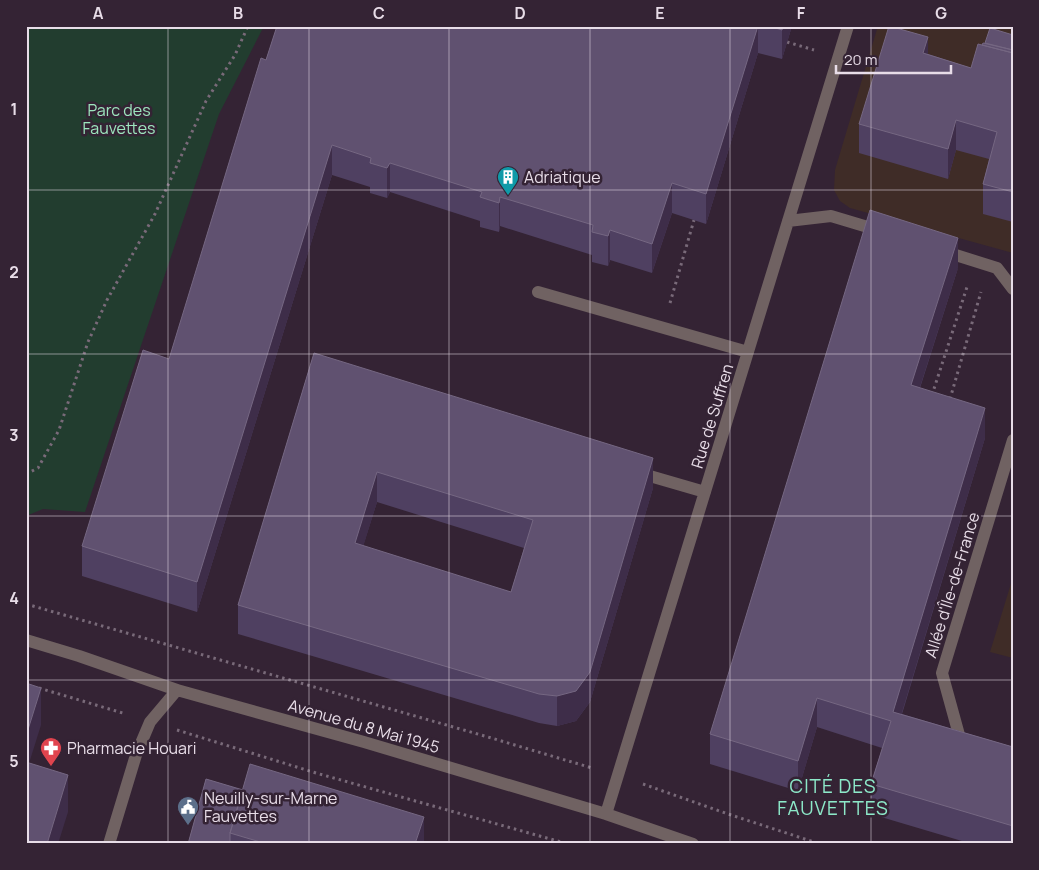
<svg xmlns="http://www.w3.org/2000/svg" width="1039" height="870" font-family="Manrope,sans-serif">
	<style>
		.education { fill: #3f2c27 }
		.green { fill: #223d2f }
		.lines { fill: none; stroke-linecap: round; stroke-linejoin: round }
		.path { stroke: #796a79; stroke-width: 3; stroke-dasharray: 2.5 4; stroke-linecap: butt }
		.minor { stroke: #706262; stroke-width: 12 }
		.wall { fill: #4f4061; fill-rule: evenodd }
		.shaded-wall { fill: #3e2d49 }
		.building { fill: #605170; stroke: #756782; fill-rule: evenodd }
		.grid { fill: none; stroke: #e8dde8; stroke-width: 1; stroke-opacity: 0.55 }
		.labels { text-anchor: middle; stroke-width: 5; stroke-linejoin: round; paint-order: stroke }
		.park-label { font-size: 16px; fill: #9ce5bd; stroke: #342334 }
		.poi-label { font-size: 16px; fill: #e8dde8; stroke: #342334; text-anchor: start }
		.street-label { font-size: 16px; fill: #e8dde8; stroke: #342334 }
		.quarter-label { font-size: 19px; letter-spacing: 1px; fill: #8de9c9; stroke: #342334 }
		.neatline { fill: none; stroke: #e8dde8; stroke-width: 2 }
		.grid-label { font-size: 16px; text-anchor: middle; font-weight: bold; fill: #e8dde8 }
	</style>
	<rect width="100%" height="100%" fill="#342334"/>
	<path class="education" d="M 878,26 L 1013,26 L 1013,253 L 850,208 L 840,201 L 834,190 L 835,170 Z
		M 1013,577 L 1013,658 L 990,652 Z"/>
	<path class="green" d="M 26,26 L 264,26 L 219,114 L 85,512 L 43,509 L 26,516 Z"/>
	<g class="lines">
		<path class="path" d="M 787,42 L 814,50
			M 670,303 L 694,220
			M 932,395 L 967,287
			M 950,399 L 981,292
			M 26,474 L 38,468 L 59,430 L 88,342 L 107,300 L 155,214 L 206,101 L 235,55 L 248,26
			M 26,604 L 488,737 L 592,768
			M 39,688 L 126,714
			M 177,730 L 316,773 L 568,844
			M 643,784 L 728,814 L 820,844"/>
		<path class="minor" d="M 788,221 L 831,216 L 881,231
			M 943,251 L 997,268 L 1013,289
			M 538,292 L 748,352
			M 636,472 L 705,492
			M 26,640 L 79,656 L 177,690 L 364,742 L 606,814 L 693,844
			M 966,744 L 961,742 L 942,673 L 1013,440
			M 606,814 L 848,26
			M 109,844 L 136,755 L 150,722 L 177,690"/>
	</g>
	<path class="wall" d="M 277,26 L 792,26 L 782,59 L 758,53 L 706,224 L 672,213 L 652,273 L 610,260 L 608,266 L 592,262 L 592,255 L 500,226 L 499,232 L 480,227 L 480,221 L 390,192 L 387,198 L 370,193 L 370,187 L 332,175 L 197,612 L 82,576 L 82,546 L 169,359 Z
		M 1013,35 L 1013,222 L 983,214 L 983,184 L 989,159 L 956,150 L 948,179 L 859,153 L 859,124 L 928,54 L 971,68 L 982,45 L 985,43 Z
		M 958,268 L 920,388 L 985,438 L 902,714 L 1013,747 L 1013,844 L 972,844 L 871,814 L 871,784 L 882,748 L 817,727 L 798,791 L 710,764 L 710,734 Z
		M 314,353 L 653,488 L 590,702 L 576,721 L 557,726 L 539,723 L 238,634 L 238,605 ZM 377,502 L 524,548 L 511,592 L 363,546 Z
		M 206,779 L 424,844 L 188,844 Z"/>
	<path class="shaded-wall" d="M 758,26 L 758,53 L 706,224 L 706,194 Z
		M 783,26 L 792,26 L 782,59 L 782,30 Z
		M 928,37 L 928,66 L 923,53 Z
		M 956,120 L 956,150 L 948,179 L 948,149 Z
		M 332,145 L 332,175 L 197,612 L 197,582 Z
		M 390,163 L 390,192 L 387,198 L 387,168 Z
		M 672,183 L 672,213 L 652,273 L 652,244 Z
		M 500,197 L 500,226 L 499,232 L 499,203 Z
		M 610,230 L 610,260 L 608,266 L 608,236 Z
		M 958,238 L 958,268 L 911,415 L 911,385 Z
		M 985,408 L 985,438 L 893,742 L 893,712 Z
		M 653,458 L 653,488 L 590,702 L 576,721 L 557,726 L 557,696 Z
		M 377,472 L 377,502 L 355,573 L 355,543 Z
		M 41,688 L 41,725 L 26,773 L 26,736 Z
		M 817,698 L 817,727 L 798,791 L 798,761 Z
		M 68,775 L 68,812 L 58,844 L 47,844 Z
		M 424,817 L 424,844 L 415,844 Z"/>
	<path class="building" d="M 277,26 L 758,26 L 706,194 L 672,183 L 652,244 L 610,230 L 608,236 L 592,232 L 593,225 L 500,197 L 499,203 L 480,197 L 482,192 L 390,163 L 387,168 L 370,163 L 371,158 L 332,145 L 197,582 L 82,546 L 143,350 L 169,359 L 261,58 L 266,60 Z
		M 769,26 L 783,26 L 782,30 Z
		M 889,26 L 928,37 L 923,53 L 971,68 L 978,44 L 1013,53 L 1013,192 L 983,184 L 997,132 L 956,120 L 948,149 L 859,124 Z
		M 990,28 L 1013,35 L 1013,50 L 985,43 Z
		M 983,43 L 1013,50 L 1013,53 L 982,45 Z
		M 870,210 L 958,238 L 911,385 L 985,408 L 893,712 L 1013,747 L 1013,826 L 871,784 L 891,721 L 817,698 L 798,761 L 710,734 Z
		M 314,353 L 653,458 L 590,672 L 576,691 L 557,696 L 539,694 L 238,605 ZM 377,472 L 533,520 L 511,592 L 355,543 Z
		M 26,683 L 41,688 L 26,736 Z
		M 26,762 L 68,775 L 47,844 L 26,844 Z
		M 250,764 L 424,817 L 415,844 L 267,844 L 230,833 Z
		M 206,779 L 243,790 L 230,833 L 230,844 L 188,844 Z"/>
	<path class="grid" d="M 168,26 L 168,844M 309,26 L 309,844M 449,26 L 449,844M 590,26 L 590,844M 730,26 L 730,844M 871,26 L 871,844M 26,190 L 1013,190M 26,354 L 1013,354M 26,516 L 1013,516M 26,680 L 1013,680"/>
	<defs>
		<g id="building-pin" transform="scale(1.125)"><path d="M0 17L-7.5 6A9.5 9.5 0 1 1 7.5 6Z" fill="#0f9aa8" stroke="#342334"/><path d="M-4-6H4V6H1V3H-1V6H-4ZM-2.5-4.3h1.7v1.8h-1.7ZM.8-4.3h1.7v1.8H.8ZM-2.5-1h1.7V.8h-1.7ZM.8-1h1.7V.8H.8Z" fill="#fff"/></g>
		<g id="pharmacy-pin" transform="scale(1.125)"><path d="M0 17L-7.5 6A9.5 9.5 0 1 1 7.5 6Z" fill="#e0444e" stroke="#342334"/><path d="M-2-6h4v4h4v4h-4v4h-4v-4h-4v-4h4Z" fill="#fff"/></g>
		<g id="civic-pin" transform="scale(1.125)"><path d="M0 17L-7.5 6A9.5 9.5 0 1 1 7.5 6Z" fill="#5c6f8a" stroke="#342334"/><path d="M-.6-6.5H3V-4.5H.6V-3L4-1V1h2V6H-6V1h2V-1L-.6-3ZM-1.2 2.5V6h2.4V2.5Z" fill="#fff"/></g>
	</defs>
	<g fill-rule="evenodd">
		<use href="#building-pin" x="508" y="177"/>
		<use href="#pharmacy-pin" x="51" y="748"/>
		<use href="#civic-pin" x="188" y="807"/>
	</g>
	<g class="labels">
		<g class="park-label">
			<text x="119" y="116">Parc des<tspan x="119" dy="18">Fauvettes</tspan></text>
		</g>
		<g class="poi-label">
			<text x="524" y="183">Adriatique</text>
			<text x="67" y="754">Pharmacie Houari</text>
			<text x="204" y="804">Neuilly-sur-Marne<tspan x="204" dy="18">Fauvettes</tspan></text>
		</g>
		<g class="street-label">
			<text transform="translate(712 416) rotate(-73)" y="6">Rue de Suffren</text>
			<text transform="translate(952 585) rotate(-73)" y="6">Allée d'Île-de-France</text>
			<text transform="translate(364 726) rotate(16)" y="6">Avenue du 8 Mai 1945</text>
		</g>
		<g class="quarter-label">
			<text x="833" y="793">CITÉ DES<tspan x="833" dy="22">FAUVETTES</tspan></text>
		</g>
	</g>
	<rect width="1039" height="870" fill="none" stroke="#342334" stroke-width="55"/>
	<path d="M836 65v8h115v-8" fill="none" stroke="#e8dde8" stroke-width="2.5"/>
	<text x="844" y="65" font-size="15" fill="#e8dde8" stroke="#342334" stroke-width="4" paint-order="stroke">20 m</text>
	<rect x="28" y="28" width="984" height="814" class="neatline"/>
	<g class="grid-label">
		<text x="98" y="19">A</text>
		<text x="238" y="19">B</text>
		<text x="379" y="19">C</text>
		<text x="520" y="19">D</text>
		<text x="660" y="19">E</text>
		<text x="801" y="19">F</text>
		<text x="941" y="19">G</text>
		<text x="14" y="115">1</text>
		<text x="14" y="278">2</text>
		<text x="14" y="441">3</text>
		<text x="14" y="604">4</text>
		<text x="14" y="767">5</text>
	</g>
</svg>
